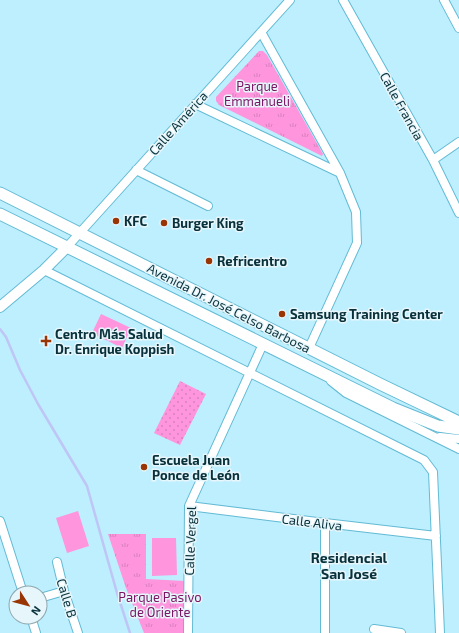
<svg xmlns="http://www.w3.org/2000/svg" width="459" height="633" font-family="'Exo 2',sans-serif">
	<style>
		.grass { fill: url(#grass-dots) }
		.park { fill: url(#park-tufts) }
		.garden { fill: #fe95dd }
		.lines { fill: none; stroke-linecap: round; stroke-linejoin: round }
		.stream { stroke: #bfc5f5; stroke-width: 2.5 }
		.minor-casing { stroke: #63bad4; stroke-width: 10 }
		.tertiary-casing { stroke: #63bad4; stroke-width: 12 }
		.secondary-casing { stroke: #63bad4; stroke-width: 13 }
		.minor { stroke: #fff; stroke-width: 8 }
		.tertiary { stroke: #fff; stroke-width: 10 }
		.secondary { stroke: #fff; stroke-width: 11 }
		.poi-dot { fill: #993405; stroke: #e6f6fb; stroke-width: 1.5 }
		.labels { text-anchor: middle; stroke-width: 3; stroke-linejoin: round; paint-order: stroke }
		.park-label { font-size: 13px; fill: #7b1463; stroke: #e6f6fb }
		.street-label { font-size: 13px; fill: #09313b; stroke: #e6f6fb }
		.poi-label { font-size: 13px; font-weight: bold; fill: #09313b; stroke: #e6f6fb; text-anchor: start }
		.neighbourhood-label { font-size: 14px; font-weight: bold; fill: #09313b; stroke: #e6f6fb }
	</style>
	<defs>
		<pattern id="grass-dots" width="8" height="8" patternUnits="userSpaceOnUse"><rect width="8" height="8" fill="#fe95dd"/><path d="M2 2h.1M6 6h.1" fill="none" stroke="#d881bf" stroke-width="1.8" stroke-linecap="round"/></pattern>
		<pattern id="park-tufts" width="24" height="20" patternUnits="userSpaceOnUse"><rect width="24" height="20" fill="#fe95dd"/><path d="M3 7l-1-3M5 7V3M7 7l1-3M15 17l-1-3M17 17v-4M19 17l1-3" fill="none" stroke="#d881bf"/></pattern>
	</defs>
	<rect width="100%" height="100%" fill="#bdefff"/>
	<path class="grass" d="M 180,381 L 206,394 L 180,445 L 154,433 Z"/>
	<path class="park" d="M 259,51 L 263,51 L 267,55 L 323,154 L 322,156 L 219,105 L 216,101 L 216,97 Z
		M 108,534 L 146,534 L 146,579 L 185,581 L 185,633 L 144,633 L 126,588 Z"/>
	<path class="garden" d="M 101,314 L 131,328 L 122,348 L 92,333 Z
		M 78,511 L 89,546 L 67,553 L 56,518 Z
		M 152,538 L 176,538 L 177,575 L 152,576 Z"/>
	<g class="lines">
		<path class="stream" d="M 0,329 L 6,337 L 20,370 L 38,404 L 87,486 L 117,593 L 130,633"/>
		<g class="minor-casing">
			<path id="minor" d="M 343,0 L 433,160 L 459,213
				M 444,0 L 459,28
				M 261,32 L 340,173 L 356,212 L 357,243 L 309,348
				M 195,104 L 340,173
				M 433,160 L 459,142
				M 136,170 L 208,206
				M 67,247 L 290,0
				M 44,270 L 424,460 L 433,472 L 440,633
				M 331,381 L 346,393 L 459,449
				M 440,437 L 459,439
				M 189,506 L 325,523 L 436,536
				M 0,521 L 23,593
				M 57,562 L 64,591 L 78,633
				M 40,598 L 64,591
				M 31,617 L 36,633
				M 374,629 L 401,633
				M 188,633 L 189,506 L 263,344
				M 325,633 L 325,523"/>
		</g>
		<g class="tertiary-casing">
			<path id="tertiary" d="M 0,307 L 44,270 L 67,247"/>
		</g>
		<g class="secondary-casing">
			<path id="secondary" d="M 0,193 L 380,384 L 459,422
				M 0,214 L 393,408 L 438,426 L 459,429"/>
		</g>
		<use href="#minor" class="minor"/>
		<use href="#tertiary" class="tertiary"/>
		<use href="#secondary" class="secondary"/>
	</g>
	<g class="poi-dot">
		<circle cx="116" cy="221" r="4"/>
		<circle cx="164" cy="223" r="4"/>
		<circle cx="209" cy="261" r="4"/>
		<circle cx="282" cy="314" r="4"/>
		<path d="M44 335h4v4h4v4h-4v4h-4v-4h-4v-4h4z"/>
		<circle cx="144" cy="467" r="4"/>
	</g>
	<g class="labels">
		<g class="park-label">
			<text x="257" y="91">Parque<tspan x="257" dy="15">Emmanueli</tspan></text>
			<text x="160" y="602">Parque Pasivo<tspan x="160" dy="15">de Oriente</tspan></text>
		</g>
		<g class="street-label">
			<text transform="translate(402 106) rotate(61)" y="5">Calle Francia</text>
			<text transform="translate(178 123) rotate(-48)" y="5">Calle América</text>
			<text transform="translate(229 308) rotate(27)" y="5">Avenida Dr. José Celso Barbosa</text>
			<text transform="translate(312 522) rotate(7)" y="5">Calle Aliva</text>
			<text transform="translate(190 541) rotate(-88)" y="5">Calle Vergel</text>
			<text transform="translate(67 598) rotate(73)" y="5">Calle B</text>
		</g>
		<g class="poi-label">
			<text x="124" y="226">KFC</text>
			<text x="172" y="228">Burger King</text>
			<text x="217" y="266">Refricentro</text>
			<text x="290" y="319">Samsung Training Center</text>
			<text x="55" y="339">Centro Más Salud<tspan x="55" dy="15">Dr. Enrique Koppish</tspan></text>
			<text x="152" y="465">Escuela Juan<tspan x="152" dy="15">Ponce de León</tspan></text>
		</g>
		<g class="neighbourhood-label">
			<text x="349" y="563">Residencial<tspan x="349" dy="16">San José</tspan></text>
		</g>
	</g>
	<g transform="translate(28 605) rotate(126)"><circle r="19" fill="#e6f6fb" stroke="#8ea7ae"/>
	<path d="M0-3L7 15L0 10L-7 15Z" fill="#993405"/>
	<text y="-6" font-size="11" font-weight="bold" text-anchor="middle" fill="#09313b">N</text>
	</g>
</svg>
